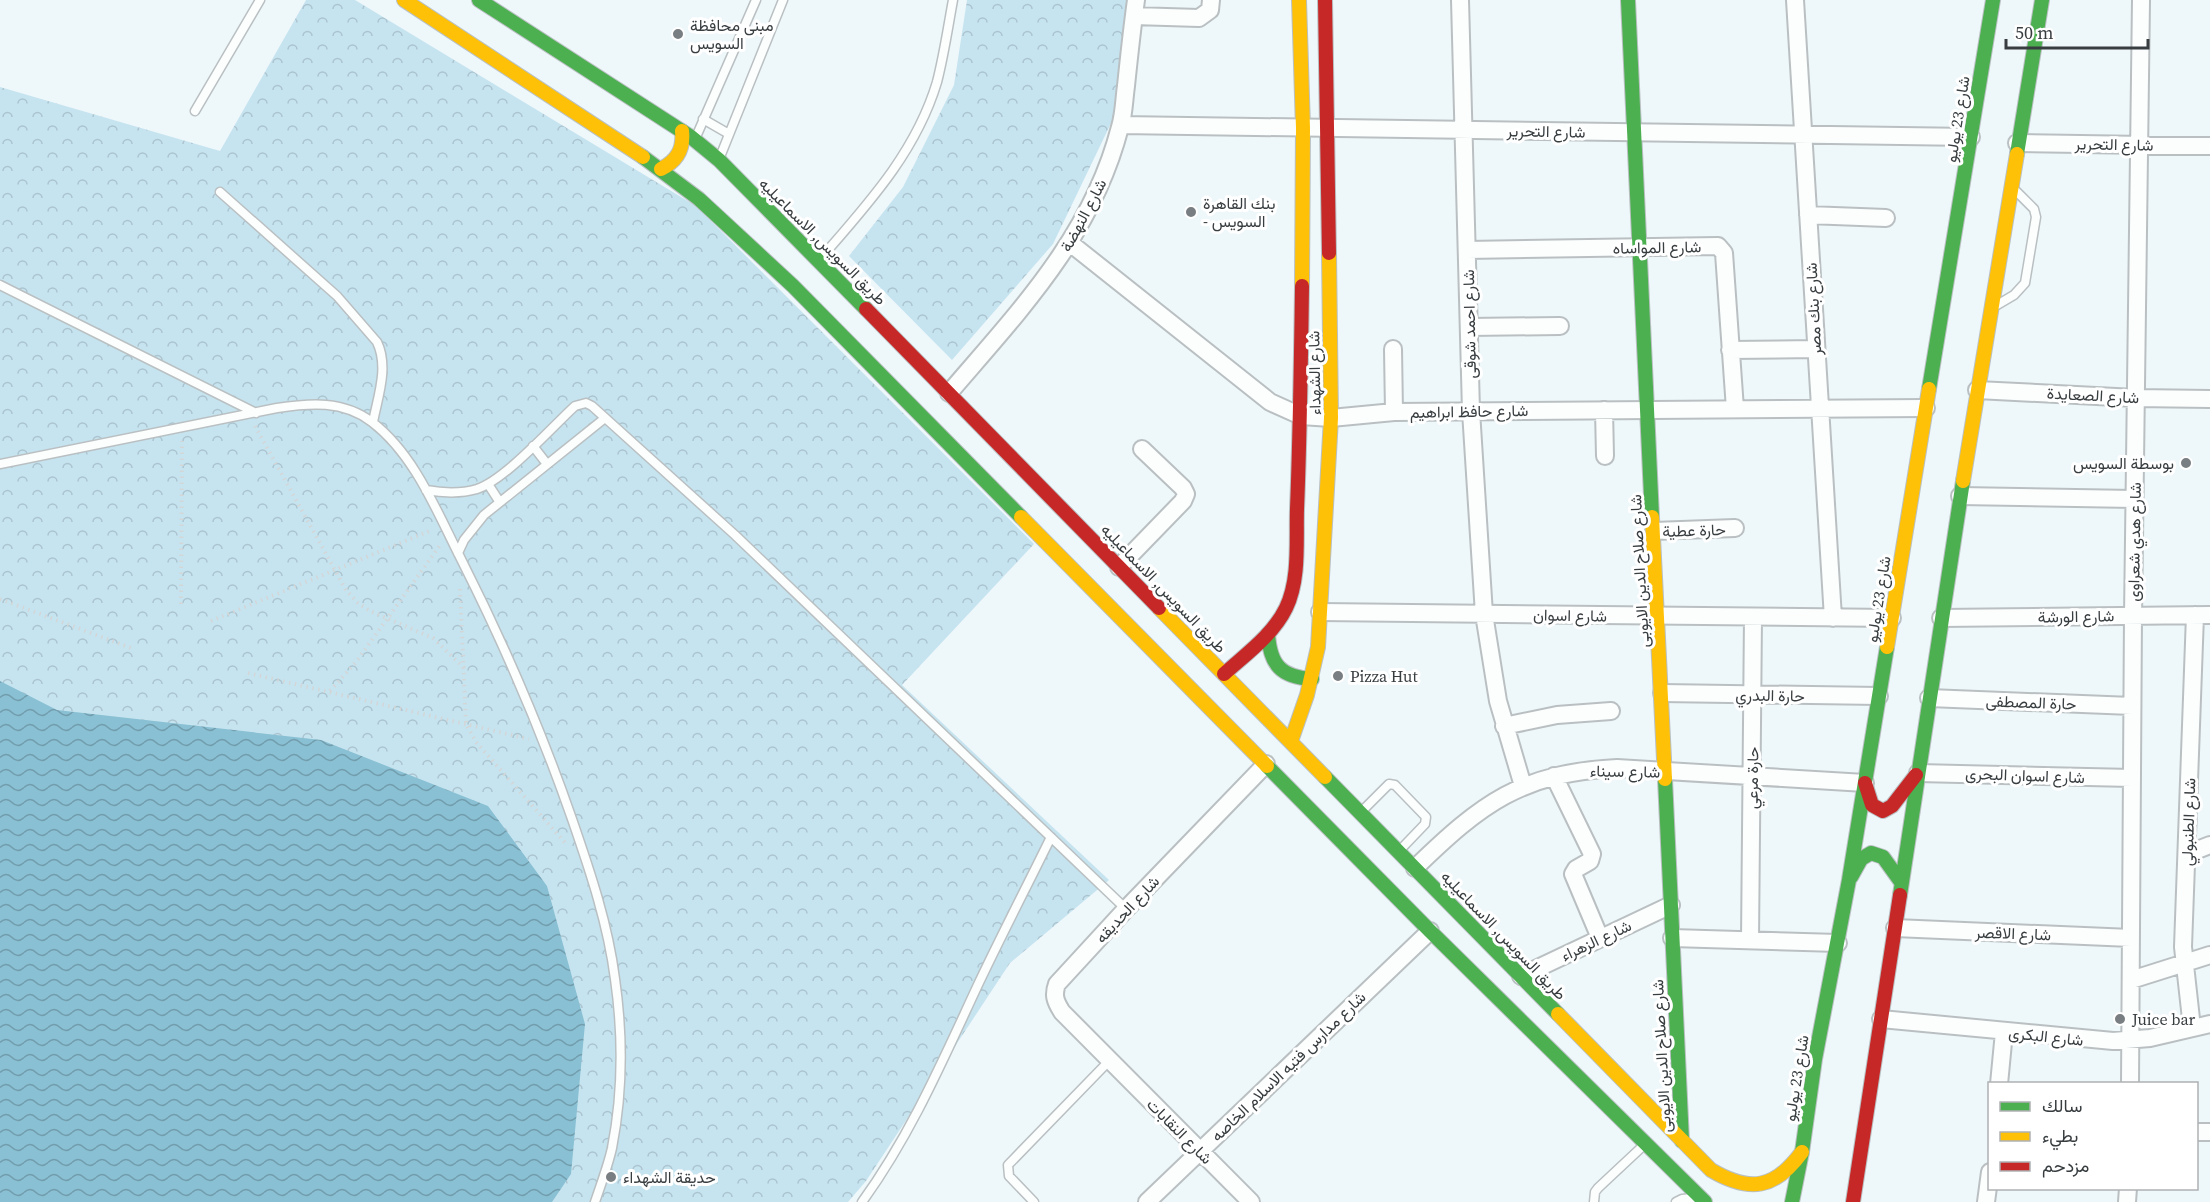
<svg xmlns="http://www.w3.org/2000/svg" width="2210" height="1202" font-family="'Source Serif 4',Vazirmatn,serif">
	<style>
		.park { fill: url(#park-crowns) }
		.water { fill: url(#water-waves) }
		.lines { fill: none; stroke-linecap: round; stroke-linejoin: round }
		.lane-casing { stroke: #bac0c2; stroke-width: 11 }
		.street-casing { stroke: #bac0c2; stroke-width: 20 }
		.fast-casing { stroke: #bac0c2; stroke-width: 16 }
		.slow-casing { stroke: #bac0c2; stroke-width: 16 }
		.jam-casing { stroke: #bac0c2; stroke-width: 16 }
		.path { stroke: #d3d6d7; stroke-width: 4; stroke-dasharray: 1.5 4.5; stroke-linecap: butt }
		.lane { stroke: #fcfefe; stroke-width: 8 }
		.street { stroke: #fcfefe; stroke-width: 16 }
		.fast { stroke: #4caf50; stroke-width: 14 }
		.slow { stroke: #ffc107; stroke-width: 14 }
		.jam { stroke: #c62828; stroke-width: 14 }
		.poi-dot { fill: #787e81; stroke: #fff; stroke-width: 2 }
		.labels { text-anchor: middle; stroke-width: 6; stroke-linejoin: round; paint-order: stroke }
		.poi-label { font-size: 16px; fill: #383d40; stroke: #fff; text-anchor: start }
		.street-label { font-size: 16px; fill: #383d40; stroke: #fff }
	</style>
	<defs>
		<pattern id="park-crowns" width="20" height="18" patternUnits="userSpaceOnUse" patternTransform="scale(1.5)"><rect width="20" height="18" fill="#c6e4f0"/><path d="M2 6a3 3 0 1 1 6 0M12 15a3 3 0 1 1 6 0" fill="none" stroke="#abc4cf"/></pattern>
		<pattern id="water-waves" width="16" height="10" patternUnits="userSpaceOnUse" patternTransform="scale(1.5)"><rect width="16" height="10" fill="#89c0d3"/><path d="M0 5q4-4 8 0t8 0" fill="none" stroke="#719dad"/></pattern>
	</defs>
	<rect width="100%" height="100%" fill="#eef7fa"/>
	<path class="park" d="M 306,0 L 355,0 L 696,206 L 1034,544 L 902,685 L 1109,880 L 1010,963 L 866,1181 L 848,1202 L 0,1202 L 0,87 L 220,151 Z
		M 967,0 L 1129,0 L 1113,119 L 1053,244 L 952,360 L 849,256 L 903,187 L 954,85 Z"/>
	<path class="water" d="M 0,681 L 57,710 L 321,740 L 488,806 L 547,886 L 585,1024 L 571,1174 L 552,1202 L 0,1202 Z"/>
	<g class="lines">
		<g class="lane-casing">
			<path id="lane" d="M 195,111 L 260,0
				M 703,119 L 729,134
				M 696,137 L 756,0
				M 720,157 L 783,0
				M 220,192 L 337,296 L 377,342 C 389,367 378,396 373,422
				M 821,258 C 868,204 916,152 937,82 C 944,55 948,27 953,0
				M 0,285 L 256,413
				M 1997,305 L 2014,295 L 2025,283 L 2036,217 L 2034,209 L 2016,191
				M 533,446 L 547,464
				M 0,464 L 277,408 C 310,403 343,400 372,422 C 415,455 437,512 461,559 C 504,644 541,730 572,819 C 590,871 608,924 615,979 C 623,1035 623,1092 612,1148 C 608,1166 601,1184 595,1202
				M 488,484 L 499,501
				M 426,490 C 443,493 460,494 477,489 C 505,480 552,427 575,406 L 586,403 L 592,406 L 735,535 L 1126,909
				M 458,553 L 464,540 L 484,515 L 605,418
				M 1362,811 L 1389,784 L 1395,785 L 1426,817 L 1425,824 L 1401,849
				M 862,1202 C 910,1136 942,1062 976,989 C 1000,938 1026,888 1051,837
				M 1034,1202 L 1009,1176 L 1008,1165 L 1110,1060
				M 1594,1202 L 1595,1192 L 1598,1188 L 1644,1145
				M 1676,1202 L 1682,1199 L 1693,1198"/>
		</g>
		<g class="street-casing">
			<path id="street" d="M 1460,0 L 1471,411 L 1484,614 L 1498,701 L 1523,786
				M 1795,0 L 1833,618
				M 1134,16 L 1199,18 L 1210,10 L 1211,0
				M 1121,125 L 1971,137
				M 2017,143 L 2210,146
				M 1808,215 L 1886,218
				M 1070,243 L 1270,402 L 1301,416 L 1331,418 L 1394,412 L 1926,408
				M 1467,250 L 1718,246 L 1724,253 L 1735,409
				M 1469,327 L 1560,326
				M 1393,349 L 1394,412
				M 1730,350 L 1816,349
				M 1977,390 L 2136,398 L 2210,399
				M 949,393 C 1020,310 1092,236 1120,127 C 1124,114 1124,100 1126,86 C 1129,57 1132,29 1136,0
				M 1604,410 L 1605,456
				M 1960,496 L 2134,499
				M 1654,531 L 1735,528
				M 1119,567 L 1183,501 L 1186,494 L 1183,488 L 1142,449
				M 1320,612 L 1892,618
				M 1941,618 L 2210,615
				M 1662,693 L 1879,696
				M 1929,698 L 2132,706
				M 1504,726 L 1557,715 L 1611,711
				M 1918,773 L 2132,778
				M 1554,776 L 1592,854 L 1590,861 L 1576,869 L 1573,874 L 1600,938
				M 2187,854 L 2210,845
				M 1415,868 C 1482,803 1521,773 1617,768 L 1865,783
				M 1895,928 L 2131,938
				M 1672,938 L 1838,943
				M 1750,940 L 1753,617
				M 1521,976 L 1671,905
				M 2131,980 L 2210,955
				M 1881,1019 L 2113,1041 L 2150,1038 L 2210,1024
				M 2192,1028 L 2183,947 L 2195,615
				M 1999,1084 L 2004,1032
				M 2130,1084 L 2133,616 L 2141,0
				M 2196,1132 L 2210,1132
				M 1147,1202 L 1430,931
				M 1251,1202 L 1062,1012 C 1055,1001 1053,995 1057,984 L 1126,909 L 1266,764
				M 1986,1202 L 1990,1172
				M 2127,1202 L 2128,1188"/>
		</g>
		<g class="fast-casing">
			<path id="fast" d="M 479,0 L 691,137 L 719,160 L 866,309
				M 1628,0 L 1652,517
				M 2017,154 L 2042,0
				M 643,157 L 699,199 L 793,286 L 1021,517
				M 1929,389 L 1993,0
				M 1268,634 C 1270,665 1281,677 1312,679
				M 1267,766 L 1430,931 L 1705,1202
				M 1325,777 L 1558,1014
				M 1665,779 L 1682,1141
				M 1851,877 L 1861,859 L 1871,853 L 1883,857 L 1901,882
				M 1900,895 L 1963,481
				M 1792,1202 L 1802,1152 L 1815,1059 L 1849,880 L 1887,647"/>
		</g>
		<g class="slow-casing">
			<path id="slow" d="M 404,0 L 643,157
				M 1299,0 L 1303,128 L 1302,286
				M 661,169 C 677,161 684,149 682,131
				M 1963,481 L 2017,154
				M 1021,517 L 1267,766
				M 1652,517 L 1665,779
				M 1159,608 L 1325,777
				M 1887,647 L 1929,389
				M 1291,741 L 1307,695 L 1318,647 L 1331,418 L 1329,253
				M 1558,1014 L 1711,1170 C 1750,1193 1775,1189 1802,1152"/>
		</g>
		<g class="jam-casing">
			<path id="jam" d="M 1325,0 L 1329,253
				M 866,309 L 1159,608
				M 1224,674 C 1246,654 1273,635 1286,608 C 1300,579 1296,541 1297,509 C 1300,435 1301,361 1302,286
				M 1865,783 L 1872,805 L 1883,811 L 1892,806 L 1916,775
				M 1853,1202 L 1900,895"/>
		</g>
		<path class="path" d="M 255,426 L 346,590 L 358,603 L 370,611 L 433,638 L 464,668
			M 460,589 L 466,724 L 476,742 L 567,845
			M 0,599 L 131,648
			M 181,604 L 182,441
			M 211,621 L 432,530
			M 248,673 L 529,739
			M 330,691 L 356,662 L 441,544"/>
		<use href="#lane" class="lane"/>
		<use href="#street" class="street"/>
		<use href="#fast" class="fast"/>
		<use href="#slow" class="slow"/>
		<use href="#jam" class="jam"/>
	</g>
	<g class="poi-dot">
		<circle cx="678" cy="34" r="6"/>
		<circle cx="1191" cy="212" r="6"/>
		<circle cx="2186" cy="463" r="6"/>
		<circle cx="1338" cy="676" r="6"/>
		<circle cx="2120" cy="1019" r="6"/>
		<circle cx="611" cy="1177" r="6"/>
	</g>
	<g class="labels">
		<g class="poi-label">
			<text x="690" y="31">مبنى محافظة<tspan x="690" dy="18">السويس</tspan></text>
			<text x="1203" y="209">بنك القاهرة<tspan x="1203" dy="18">- السويس</tspan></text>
			<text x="2174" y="469" text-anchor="end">بوسطة السويس</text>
			<text x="1350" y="682">Pizza Hut</text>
			<text x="2132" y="1025">Juice bar</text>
			<text x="623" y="1183">حديقة الشهداء</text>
		</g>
		<g class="street-label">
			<text transform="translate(1957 119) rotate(-81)" y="6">شارع 23 يوليو</text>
			<text transform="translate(1546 131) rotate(1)" y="6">شارع التحرير</text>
			<text transform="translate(2114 144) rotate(1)" y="6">شارع التحرير</text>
			<text transform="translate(1083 215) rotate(-62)" y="6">شارع النهضة</text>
			<text transform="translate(823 241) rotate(45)" y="6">طريق السويس, الاسماعيليه</text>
			<text transform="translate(1657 247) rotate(-1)" y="6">شارع المواساه</text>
			<text transform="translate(1813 309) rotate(-93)" y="6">شارع بنك مصر</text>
			<text transform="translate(1469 324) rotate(-91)" y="6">شارع احمد شوقى</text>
			<text transform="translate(1314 373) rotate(-91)" y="6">شارع الشهداء</text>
			<text transform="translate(2093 395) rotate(3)" y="6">شارع الصعايدة</text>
			<text transform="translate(1469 411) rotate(-1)" y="6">شارع حافظ ابراهيم</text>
			<text transform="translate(1694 530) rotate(-2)" y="6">حارة عطية</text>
			<text transform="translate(2134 542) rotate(-89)" y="6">شارع هدي شعراوى</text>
			<text transform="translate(1639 571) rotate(-93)" y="6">شارع صلاح الدين الايوبى</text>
			<text transform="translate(1164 588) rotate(46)" y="6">طريق السويس, الاسماعيليه</text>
			<text transform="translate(1878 599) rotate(-81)" y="6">شارع 23 يوليو</text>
			<text transform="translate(1570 615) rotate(1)" y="6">شارع اسوان</text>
			<text transform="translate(2076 616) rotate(-1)" y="6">شارع الورشة</text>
			<text transform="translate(1770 695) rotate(1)" y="6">حارة البدري</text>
			<text transform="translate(2031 702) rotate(2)" y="6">حارة المصطفى</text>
			<text transform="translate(1625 771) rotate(1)" y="6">شارع سيناء</text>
			<text transform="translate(2025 775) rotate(2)" y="6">شارع اسوان البحرى</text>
			<text transform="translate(1752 778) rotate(-89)" y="6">حارة مرعي</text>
			<text transform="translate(2188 822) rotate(-88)" y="6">شارع الطنبولي</text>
			<text transform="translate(1127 909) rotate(-47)" y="6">شارع الحديقه</text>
			<text transform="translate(2013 933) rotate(2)" y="6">شارع الاقصر</text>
			<text transform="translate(1504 935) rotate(46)" y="6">طريق السويس, الاسماعيليه</text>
			<text transform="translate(1596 940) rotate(-25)" y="6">شارع الزهراء</text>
			<text transform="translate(2046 1036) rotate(6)" y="6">شارع البكرى</text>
			<text transform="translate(1661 1056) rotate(-93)" y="6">شارع صلاح الدين الايوبى</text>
			<text transform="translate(1288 1066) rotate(-44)" y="6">شارع مدارس فتيه الاسلام الخاصه</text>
			<text transform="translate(1796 1078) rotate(-81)" y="6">شارع 23 يوليو</text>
			<text transform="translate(1180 1131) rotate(45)" y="6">شارع النقابات</text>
		</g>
	</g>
	<rect x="1988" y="1082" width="210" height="108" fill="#ffffff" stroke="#afb1b3" stroke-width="1.5"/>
	<rect x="2000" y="1102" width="30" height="9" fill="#4caf50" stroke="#afb1b3" stroke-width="1.5"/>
	<text x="2042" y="1112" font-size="18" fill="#383d40">سالك</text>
	<rect x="2000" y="1132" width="30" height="9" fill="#ffc107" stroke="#afb1b3" stroke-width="1.5"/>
	<text x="2042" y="1142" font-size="18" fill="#383d40">بطيء</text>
	<rect x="2000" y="1162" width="30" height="9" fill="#c62828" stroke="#afb1b3" stroke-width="1.5"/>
	<text x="2042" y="1172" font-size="18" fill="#383d40">مزدحم</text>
	<path d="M2006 39v9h142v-9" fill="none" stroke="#383d40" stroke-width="3"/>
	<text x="2015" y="39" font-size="18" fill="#383d40" stroke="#ffffff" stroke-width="4.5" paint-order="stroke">50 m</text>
</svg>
